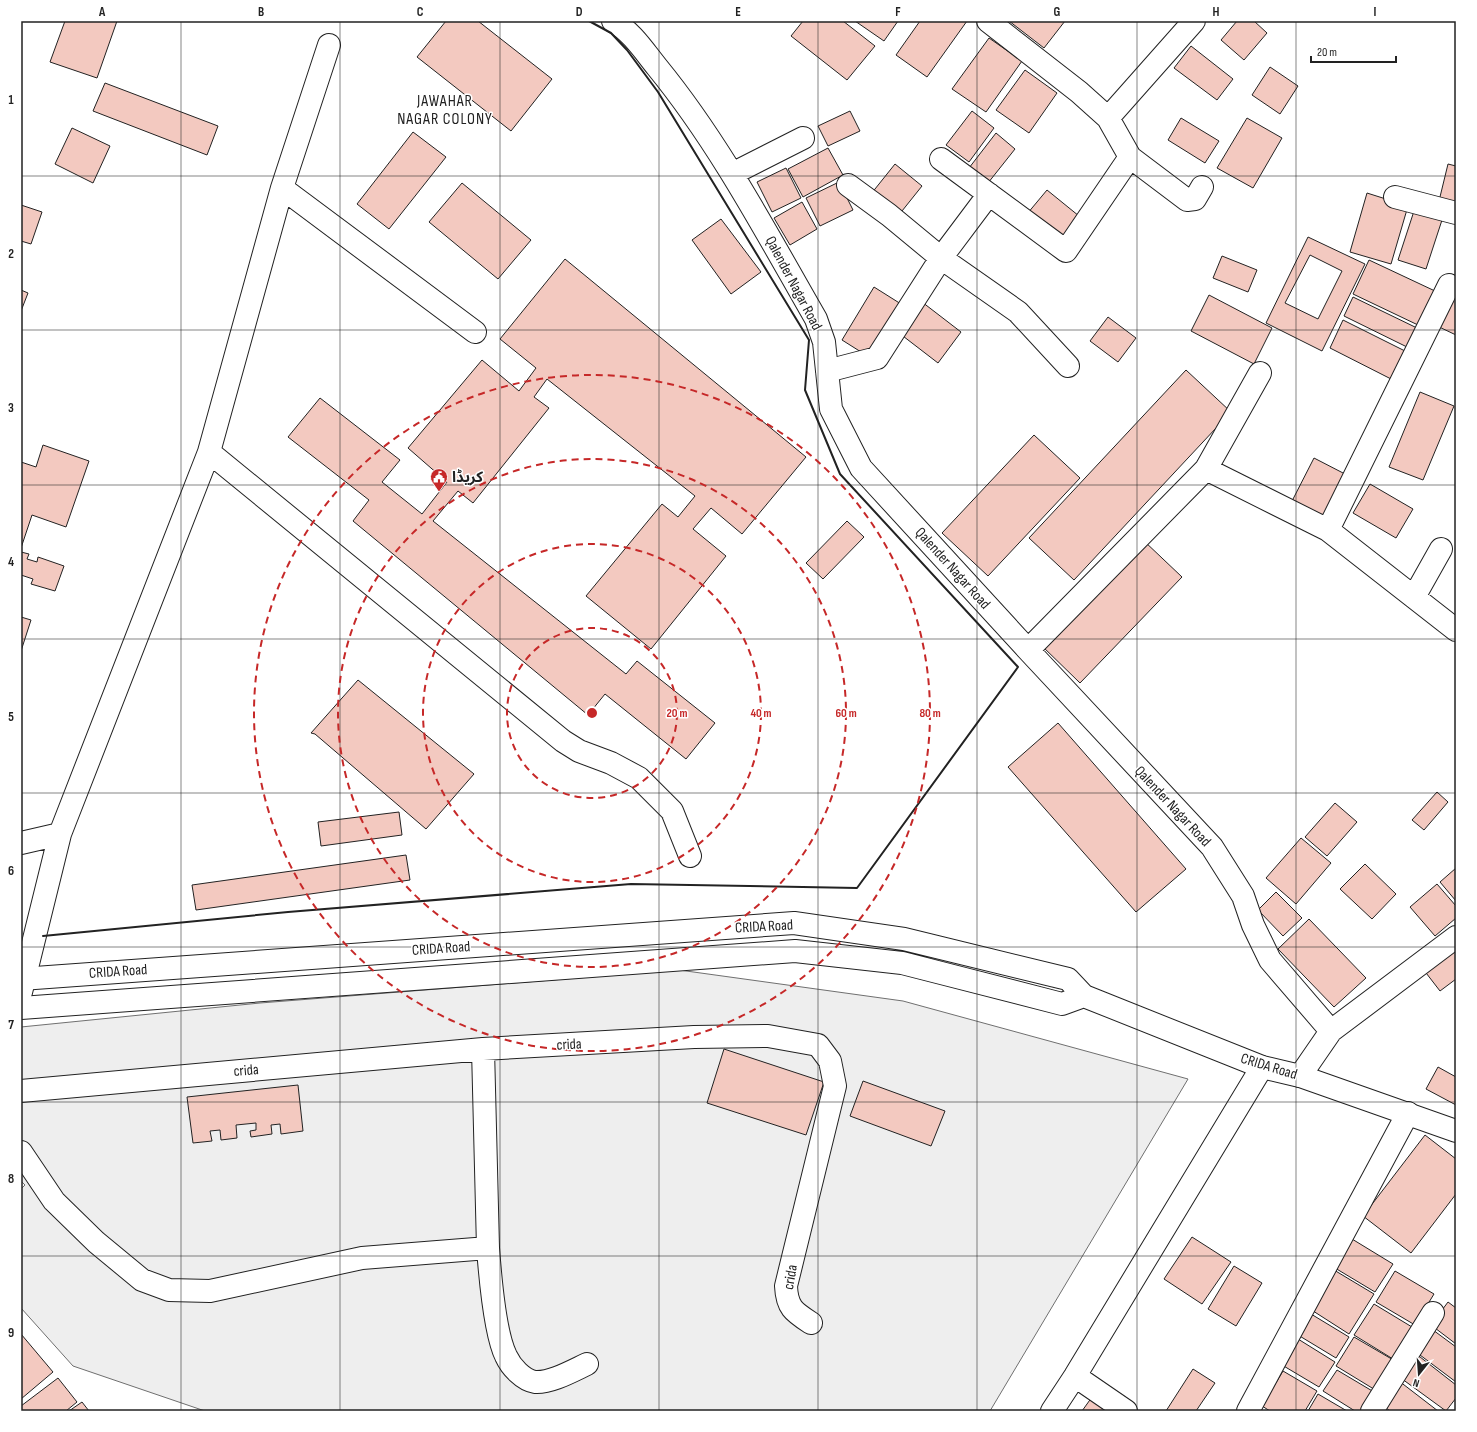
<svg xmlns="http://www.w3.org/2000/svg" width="1477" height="1432" font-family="'Sofia Sans Condensed','Noto Sans Arabic',sans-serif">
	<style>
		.green { fill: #eee; stroke: #6f6f6f }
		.building { fill: #f3c9c0; stroke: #222; fill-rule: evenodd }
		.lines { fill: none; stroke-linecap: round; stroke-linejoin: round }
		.minor-casing { stroke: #222; stroke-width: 24 }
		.major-casing { stroke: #222; stroke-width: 24 }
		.minor { stroke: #fff; stroke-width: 22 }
		.major { stroke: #fff; stroke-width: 22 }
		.wall { stroke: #222; stroke-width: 2 }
		.grid { fill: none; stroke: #222; stroke-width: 1; stroke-opacity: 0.55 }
		.ring { fill: none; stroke: #c62828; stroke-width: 2; stroke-dasharray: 7 5 }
		.labels { text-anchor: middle; stroke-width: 3; stroke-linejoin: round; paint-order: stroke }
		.street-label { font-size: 15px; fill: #222; stroke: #fff }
		.poi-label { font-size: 15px; font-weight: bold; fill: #222; stroke: #fff; text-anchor: start }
		.neighbourhood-label { font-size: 16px; letter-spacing: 1px; fill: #222; stroke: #fff }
		.centre { fill: #c62828; stroke: #fff; stroke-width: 2 }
		.ring-label { font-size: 12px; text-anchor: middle; font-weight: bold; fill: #c62828; stroke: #fff; stroke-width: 3; stroke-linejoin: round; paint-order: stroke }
		.neatline { fill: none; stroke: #222; stroke-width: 1.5 }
		.grid-label { font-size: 13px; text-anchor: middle; font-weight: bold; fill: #222 }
	</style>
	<rect width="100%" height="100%" fill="#fff"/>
	<path class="green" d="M 679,970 L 903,1001 L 1188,1079 L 990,1411 L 205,1411 L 73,1366 L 21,1308 L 21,1189 L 25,1185 L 21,1181 L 21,1027 L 260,1003 Z"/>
	<path class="building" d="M 65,21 L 117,21 L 97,78 L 50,62 Z
		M 446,21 L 478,21 L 552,79 L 511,131 L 417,57 Z
		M 803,21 L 843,21 L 875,46 L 847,80 L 791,36 Z
		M 855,21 L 898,21 L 884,41 Z
		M 920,21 L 967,21 L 927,77 L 896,55 Z
		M 1009,21 L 1065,21 L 1044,48 Z
		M 1237,21 L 1254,21 L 1267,33 L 1244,60 L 1221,40 Z
		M 989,38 L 1022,61 L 986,112 L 952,89 Z
		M 1191,46 L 1233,79 L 1217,100 L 1174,68 Z
		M 1270,67 L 1298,86 L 1280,114 L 1252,95 Z
		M 1025,70 L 1057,93 L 1029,133 L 996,110 Z
		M 105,83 L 218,126 L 207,155 L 93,111 Z
		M 850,111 L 860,131 L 828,146 L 818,126 Z
		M 972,111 L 994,128 L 969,162 L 946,145 Z
		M 1181,118 L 1219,141 L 1205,163 L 1168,140 Z
		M 1247,118 L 1282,138 L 1253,188 L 1217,168 Z
		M 72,128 L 110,146 L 93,183 L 55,164 Z
		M 413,132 L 446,157 L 389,229 L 357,204 Z
		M 996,133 L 1015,149 L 988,183 L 969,168 Z
		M 828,148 L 843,175 L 803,197 L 788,169 Z
		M 895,164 L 922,186 L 898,216 L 871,194 Z
		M 1448,164 L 1456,166 L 1456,205 L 1439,201 Z
		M 786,168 L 801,198 L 772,212 L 757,182 Z
		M 839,182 L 853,210 L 820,226 L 806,198 Z
		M 462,183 L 531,240 L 498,279 L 429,222 Z
		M 1047,190 L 1079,216 L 1060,240 L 1027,214 Z
		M 1367,193 L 1408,206 L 1391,264 L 1350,252 Z
		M 802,202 L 817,229 L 790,245 L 774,218 Z
		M 21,205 L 42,212 L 31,244 L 21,241 Z
		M 1414,211 L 1442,220 L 1426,269 L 1398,260 Z
		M 721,219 L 761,272 L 731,294 L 692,240 Z
		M 1308,237 L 1365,264 L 1322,351 L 1266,323 ZM 1310,255 L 1342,271 L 1318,319 L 1285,303 Z
		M 1222,256 L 1257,270 L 1248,292 L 1213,278 Z
		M 565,259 L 806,457 L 742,534 L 711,508 L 693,529 L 726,556 L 651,649 L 586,596 L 662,504 L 678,517 L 695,496 L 547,379 L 534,397 L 549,408 L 473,503 L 458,491 L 433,521 L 626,674 L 637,661 L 715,723 L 686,759 L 605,694 L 588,715 L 353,521 L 369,500 L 288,437 L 320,398 L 400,460 L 382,482 L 422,514 L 447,482 L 408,448 L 482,360 L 519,391 L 536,368 L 500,339 Z
		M 1369,260 L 1435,291 L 1418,325 L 1353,294 Z
		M 1456,286 L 1456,335 L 1435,325 Z
		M 874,287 L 901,304 L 869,357 L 842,340 Z
		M 21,290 L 28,293 L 21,311 Z
		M 1209,295 L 1272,328 L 1254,364 L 1191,331 Z
		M 1353,297 L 1417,328 L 1407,347 L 1344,316 Z
		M 922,302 L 961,332 L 938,363 L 899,333 Z
		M 1108,317 L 1136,338 L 1118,362 L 1090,341 Z
		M 1343,320 L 1409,353 L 1395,381 L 1330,348 Z
		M 1186,370 L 1231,412 L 1074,580 L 1029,538 Z
		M 1420,392 L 1454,406 L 1423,480 L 1389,467 Z
		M 1034,435 L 1080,478 L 988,576 L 942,533 Z
		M 43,445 L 89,461 L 66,527 L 32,515 L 21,548 L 21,462 L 36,467 Z
		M 1314,458 L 1345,474 L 1322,520 L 1291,503 Z
		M 1370,484 L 1413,509 L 1396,538 L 1353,513 Z
		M 847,521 L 864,537 L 823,579 L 806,563 Z
		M 1143,540 L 1182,577 L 1080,683 L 1041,645 Z
		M 21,552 L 29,554 L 27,559 L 37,562 L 38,557 L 64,566 L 55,591 L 31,584 L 33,579 L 21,575 Z
		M 21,617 L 31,620 L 21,651 Z
		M 358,680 L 474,774 L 426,829 L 315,734 L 311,733 Z
		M 1058,723 L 1186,869 L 1136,912 L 1008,767 Z
		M 1437,792 L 1448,802 L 1424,830 L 1412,820 Z
		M 1335,803 L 1357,822 L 1327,856 L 1305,837 Z
		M 399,812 L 402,835 L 321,846 L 318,822 Z
		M 1301,838 L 1331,863 L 1296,904 L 1266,878 Z
		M 406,855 L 410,880 L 196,910 L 192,885 Z
		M 1365,864 L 1396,894 L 1372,919 L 1340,889 Z
		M 1456,868 L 1456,901 L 1440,882 Z
		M 1437,884 L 1456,906 L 1456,918 L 1435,936 L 1410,907 Z
		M 1276,892 L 1302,918 L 1283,936 L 1258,910 Z
		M 1309,919 L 1366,978 L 1334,1007 L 1278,949 Z
		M 1456,945 L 1456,979 L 1440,991 L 1423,969 Z
		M 724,1049 L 824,1082 L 806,1135 L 707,1103 Z
		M 1438,1067 L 1456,1077 L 1456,1105 L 1426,1089 Z
		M 863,1081 L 945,1111 L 931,1146 L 850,1116 Z
		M 298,1085 L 303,1131 L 281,1134 L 280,1124 L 271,1125 L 272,1134 L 251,1137 L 250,1131 L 256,1130 L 256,1123 L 236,1125 L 237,1138 L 221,1140 L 220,1130 L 210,1131 L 212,1141 L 193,1143 L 187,1097 Z
		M 1425,1135 L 1456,1159 L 1456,1194 L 1411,1253 L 1363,1216 Z
		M 1192,1237 L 1231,1262 L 1202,1304 L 1164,1279 Z
		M 1352,1239 L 1393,1264 L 1375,1292 L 1335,1268 Z
		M 1234,1266 L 1262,1283 L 1236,1326 L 1208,1309 Z
		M 1334,1270 L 1374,1294 L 1349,1334 L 1310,1309 Z
		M 1395,1271 L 1434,1294 L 1415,1325 L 1376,1302 Z
		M 1448,1302 L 1456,1308 L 1456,1344 L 1431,1325 Z
		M 1374,1304 L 1412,1327 L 1393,1359 L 1354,1335 Z
		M 1311,1314 L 1349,1337 L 1336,1358 L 1298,1335 Z
		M 1433,1330 L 1456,1347 L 1456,1382 L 1416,1352 Z
		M 21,1334 L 53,1372 L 21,1399 Z
		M 1354,1337 L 1395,1361 L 1377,1391 L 1336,1366 Z
		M 1298,1339 L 1335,1362 L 1319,1387 L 1282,1365 Z
		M 1415,1353 L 1456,1385 L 1456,1398 L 1446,1411 L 1398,1376 Z
		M 1193,1369 L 1215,1383 L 1196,1411 L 1166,1411 Z
		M 1337,1370 L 1374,1392 L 1363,1411 L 1355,1411 L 1323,1391 Z
		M 1283,1371 L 1317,1391 L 1305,1411 L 1270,1411 L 1262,1406 Z
		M 58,1378 L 77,1402 L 66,1411 L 21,1411 L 21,1406 Z
		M 1399,1381 L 1438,1411 L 1390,1411 L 1381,1404 Z
		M 1318,1394 L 1347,1411 L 1308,1411 Z
		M 1092,1397 L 1112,1411 L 1082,1411 Z
		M 82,1402 L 89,1411 L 69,1411 Z"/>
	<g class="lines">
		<g class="minor-casing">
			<path id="minor" d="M 613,21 C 632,32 644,51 657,67 C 720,144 767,234 816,319 L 824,342 L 831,409 L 861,468 L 1028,650 L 1212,847 L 1243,896 L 1253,925 L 1270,960 L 1331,1031 L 1300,1076
				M 988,21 L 1079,92 L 1108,118 L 1194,21
				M 1130,157 L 1187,200 L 1195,199 L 1202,187
				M 941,159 L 1066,251 L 1130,157 L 1108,118
				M 732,174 L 803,138
				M 848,185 L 889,215 L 941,258 L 1018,312 L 1068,366
				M 282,188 L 475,332
				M 1395,197 L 1456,213
				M 1449,285 L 1328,530 L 1456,630
				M 827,371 L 877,358 L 941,258 L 989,194
				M 209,452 L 282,188 L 329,45
				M 1206,469 L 1328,530
				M 1414,597 L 1441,549
				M 1028,650 L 1206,469 L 1260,373
				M 21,843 L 60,834
				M 21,992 L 60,834 L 209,452 L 563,741 L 579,751 L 611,763 L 639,778 L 672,811 L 690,856
				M 1331,1031 L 1456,937
				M 483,1049 L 488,1248
				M 21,1091 L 483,1049 L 694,1037 L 768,1036 L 818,1045 L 830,1061 L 835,1086 L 786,1286 C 787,1308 794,1312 811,1323
				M 21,1152 L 54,1201 L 96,1242 L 142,1280 L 169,1290 L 210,1291 L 362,1258 L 488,1248 C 490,1275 495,1334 506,1356 C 511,1367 523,1380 535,1382 C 551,1383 572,1371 587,1364
				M 1075,1376 L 1126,1411
				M 1052,1411 L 1075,1376 L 1262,1067
				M 1248,1411 L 1408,1113
				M 1372,1411 L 1433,1313"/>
		</g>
		<g class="major-casing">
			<path id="major" d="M 21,979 L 794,923 L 904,939 L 1068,979 L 1084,996 L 1262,1067 L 1300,1076 L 1456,1131
				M 21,1008 L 795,951 L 902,963 L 1062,1004 L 1084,996"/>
		</g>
		<use href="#minor" class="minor"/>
		<use href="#major" class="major"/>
		<path class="wall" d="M 43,936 L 288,912 L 631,884 L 857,888 L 1018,667 L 840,474 L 805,390 L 809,340 L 658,92 L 627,50 L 611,33 L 589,21"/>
	</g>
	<path class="grid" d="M 181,21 L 181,1411M 340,21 L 340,1411M 500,21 L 500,1411M 659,21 L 659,1411M 818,21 L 818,1411M 977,21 L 977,1411M 1137,21 L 1137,1411M 1296,21 L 1296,1411M 21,176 L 1456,176M 21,330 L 1456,330M 21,485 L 1456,485M 21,639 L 1456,639M 21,793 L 1456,793M 21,947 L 1456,947M 21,1102 L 1456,1102M 21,1256 L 1456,1256"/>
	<g class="ring">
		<circle cx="592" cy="713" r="85"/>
		<circle cx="592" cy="713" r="169"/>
		<circle cx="592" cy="713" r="254"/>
		<circle cx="592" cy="713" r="338"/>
	</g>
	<defs>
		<g id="civic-pin" transform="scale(0.9)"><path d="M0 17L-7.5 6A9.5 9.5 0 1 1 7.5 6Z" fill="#c62828" stroke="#fff"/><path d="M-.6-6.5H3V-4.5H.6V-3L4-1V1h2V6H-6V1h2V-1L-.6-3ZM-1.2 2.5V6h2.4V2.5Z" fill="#fff"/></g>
	</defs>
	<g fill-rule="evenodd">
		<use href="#civic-pin" x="439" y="477"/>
	</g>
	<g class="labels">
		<g class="street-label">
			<text transform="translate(794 283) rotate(62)" y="5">Qalender Nagar Road</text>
			<text transform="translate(953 568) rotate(48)" y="5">Qalender Nagar Road</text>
			<text transform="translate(1173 806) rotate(47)" y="5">Qalender Nagar Road</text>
			<text transform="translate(764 926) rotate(-3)" y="5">CRIDA Road</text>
			<text transform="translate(441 948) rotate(-4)" y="5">CRIDA Road</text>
			<text transform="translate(118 971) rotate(-4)" y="5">CRIDA Road</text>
			<text transform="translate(569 1044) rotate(-3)" y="5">crida</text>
			<text transform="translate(1269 1066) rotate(17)" y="5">CRIDA Road</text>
			<text transform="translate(246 1070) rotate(-5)" y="5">crida</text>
			<text transform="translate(790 1277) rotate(-80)" y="5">crida</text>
		</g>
		<g class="poi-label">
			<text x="452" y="482">کریڈا</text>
		</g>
		<g class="neighbourhood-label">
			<text x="445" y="106">JAWAHAR<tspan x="445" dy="18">NAGAR COLONY</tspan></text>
		</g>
	</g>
	<circle cx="592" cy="713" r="6" class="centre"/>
	<g class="ring-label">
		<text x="677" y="717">20 m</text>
		<text x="761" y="717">40 m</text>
		<text x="846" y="717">60 m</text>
		<text x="930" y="717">80 m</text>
	</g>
	<rect width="1477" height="1432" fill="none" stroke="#ffffff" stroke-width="44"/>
	<g transform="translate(1419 1374) rotate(197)" stroke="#ffffff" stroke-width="3" paint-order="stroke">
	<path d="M0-3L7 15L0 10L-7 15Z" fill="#222222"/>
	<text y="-6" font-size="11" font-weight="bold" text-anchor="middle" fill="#222222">N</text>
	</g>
	<path d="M1311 56v6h85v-6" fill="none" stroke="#222222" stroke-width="2"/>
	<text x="1317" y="56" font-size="12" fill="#222222" stroke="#ffffff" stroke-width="3" paint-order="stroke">20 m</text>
	<rect x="22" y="22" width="1433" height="1388" class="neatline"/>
	<g class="grid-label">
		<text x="102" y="16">A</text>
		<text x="261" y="16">B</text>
		<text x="420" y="16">C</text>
		<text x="579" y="16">D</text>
		<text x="738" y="16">E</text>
		<text x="898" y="16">F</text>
		<text x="1057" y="16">G</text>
		<text x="1216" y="16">H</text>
		<text x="1375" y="16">I</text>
		<text x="11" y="104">1</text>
		<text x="11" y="258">2</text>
		<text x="11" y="412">3</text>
		<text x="11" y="566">4</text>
		<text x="11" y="721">5</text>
		<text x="11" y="875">6</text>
		<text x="11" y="1029">7</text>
		<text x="11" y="1183">8</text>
		<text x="11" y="1337">9</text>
	</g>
</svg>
